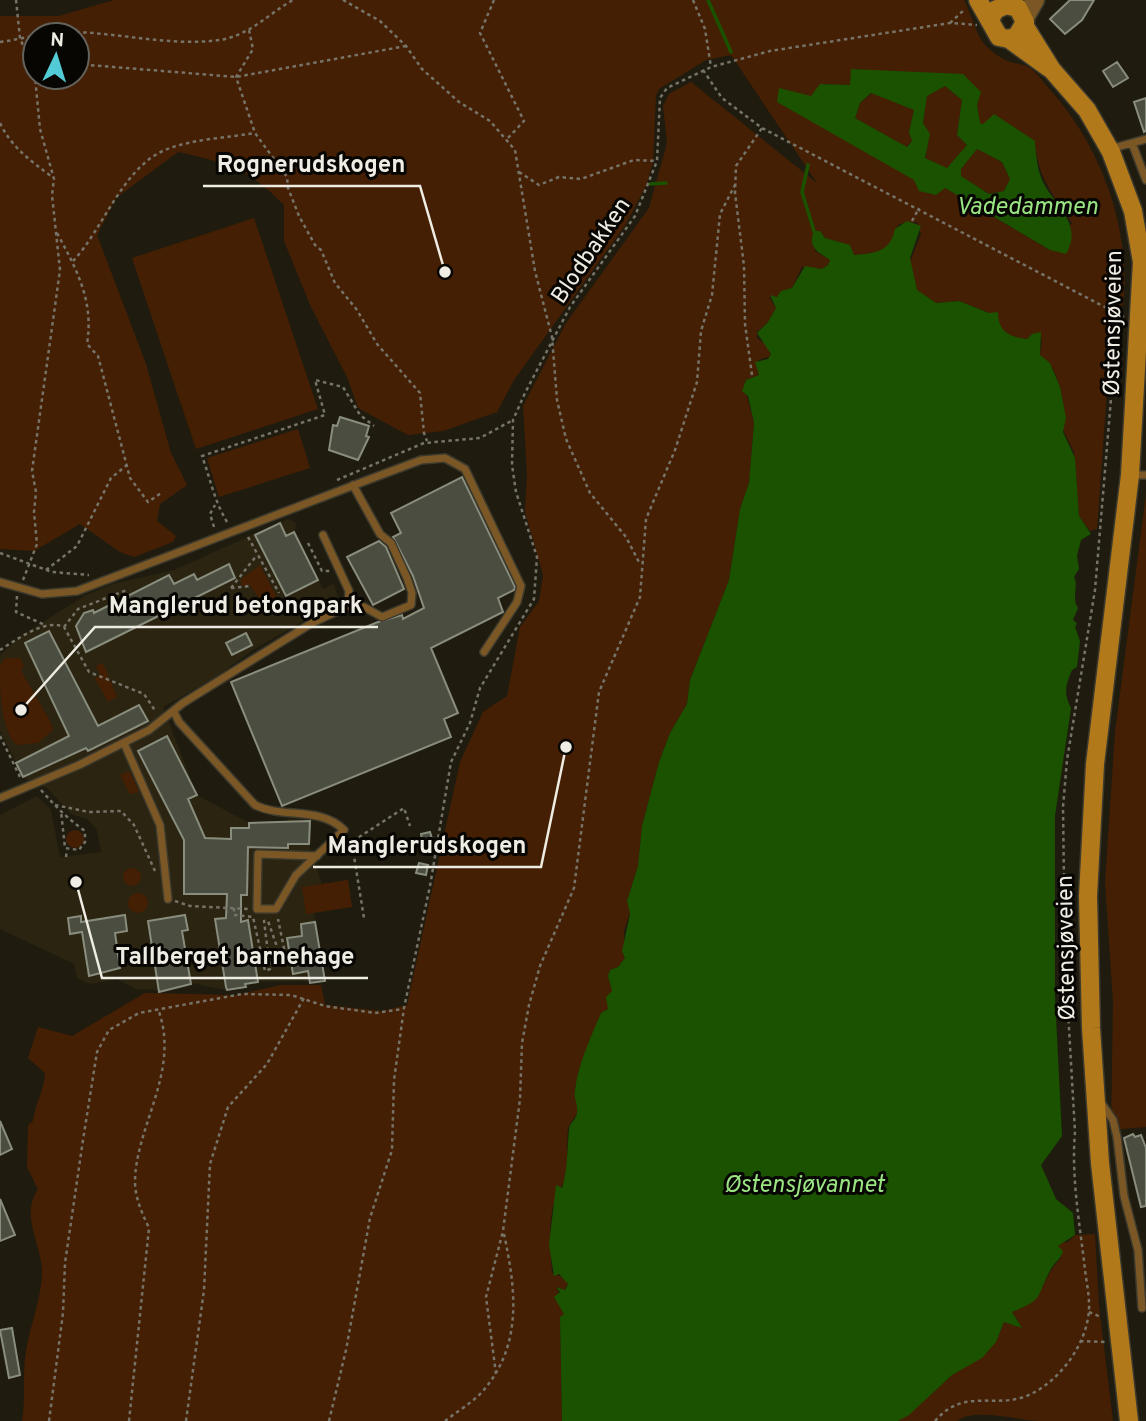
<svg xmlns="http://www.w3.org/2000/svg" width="1146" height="1421" font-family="Overpass,sans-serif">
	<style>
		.built { fill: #2a2411 }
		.green { fill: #451f03; fill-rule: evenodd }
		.water { fill: #1a5200; fill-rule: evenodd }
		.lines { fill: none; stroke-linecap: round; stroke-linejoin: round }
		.stream { stroke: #1a5200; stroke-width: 3.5 }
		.building { fill: #4a4d3f; stroke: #898d7d; stroke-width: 2 }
		.service-casing { stroke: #3c392d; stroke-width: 10 }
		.tertiary-casing { stroke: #3c392d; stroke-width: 21 }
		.secondary-casing { stroke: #3c392d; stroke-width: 21 }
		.path { stroke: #767368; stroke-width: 2.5; stroke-dasharray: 3.5 3.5; stroke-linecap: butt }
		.service { stroke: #7b5725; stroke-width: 7 }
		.tertiary { stroke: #7b5725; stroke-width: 18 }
		.secondary { stroke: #b2791b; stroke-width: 18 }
		.labels { text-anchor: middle; stroke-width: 6; stroke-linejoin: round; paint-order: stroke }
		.street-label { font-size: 23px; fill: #eeece3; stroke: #080603 }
		.water-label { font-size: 24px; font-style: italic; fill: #99e582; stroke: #080603 }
		.leader { fill: none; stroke: #eeece3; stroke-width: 2.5 }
		.callout-dot { fill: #eeece3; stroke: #080603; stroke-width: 2.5 }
		.callout-label { font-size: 24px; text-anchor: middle; font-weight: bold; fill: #eeece3; stroke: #080603; stroke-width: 6; stroke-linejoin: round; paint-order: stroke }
	</style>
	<rect width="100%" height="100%" fill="#1f1c0f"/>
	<path class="built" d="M 288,519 L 296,523 L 295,530 L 323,589 L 334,584 L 339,601 L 256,648 L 213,679 L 163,707 L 197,795 L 249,823 L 288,824 L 288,819 L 310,820 L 309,845 L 322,884 L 348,880 L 352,907 L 314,913 L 324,981 L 259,982 L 227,990 L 190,983 L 159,990 L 136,989 L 117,979 L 90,984 L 77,978 L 74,964 L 0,929 L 0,815 L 37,796 L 51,810 L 60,857 L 101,852 L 97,830 L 87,819 L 71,814 L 47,788 L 24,778 L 0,731 L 0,655 L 22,635 L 86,595 L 113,584 L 174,570 Z"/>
	<path class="green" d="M 114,0 L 964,0 C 978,28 974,43 1005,60 C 1012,64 1023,63 1030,68 C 1038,73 1045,85 1052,92 C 1101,147 1132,231 1123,305 L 1113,307 L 1097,529 L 1090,531 L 1079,516 L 1074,452 L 1061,426 C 1069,415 1058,371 1048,362 C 1046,359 1042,358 1040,355 L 1042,340 L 1037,333 L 1027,339 L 1017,338 L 1004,333 L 994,315 L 959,301 L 936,303 L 917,291 L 910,262 L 921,234 L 917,222 L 899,224 C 894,230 895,234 892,241 C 885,255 866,254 853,255 L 849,245 L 825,238 L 820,231 L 815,251 L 830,260 L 828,265 L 822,269 L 802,267 L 792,288 L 781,291 L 777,297 L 769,297 L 776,308 L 768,322 L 757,332 L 757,338 L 767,345 L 771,356 L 758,360 L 759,375 L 746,380 L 744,385 L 754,423 L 749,483 L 740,509 L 729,580 L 690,680 L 687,704 L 670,733 L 659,762 L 642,826 L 638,866 L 627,901 L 631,909 L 624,931 L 625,958 L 618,967 L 610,970 L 608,976 L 612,991 L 608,1009 L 601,1013 C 592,1038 579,1063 575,1090 C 574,1095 578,1100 578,1105 C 580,1115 570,1120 568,1129 C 566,1144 569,1161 565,1177 C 563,1188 558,1188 555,1198 C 548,1222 550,1249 552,1273 L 567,1279 L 568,1284 L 564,1290 L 557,1287 L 564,1314 L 560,1317 L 562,1421 L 22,1421 C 26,1398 22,1374 26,1351 C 30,1326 42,1297 42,1271 C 41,1241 20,1217 38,1189 L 27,1167 L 28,1125 L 33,1121 C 35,1103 44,1092 45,1073 L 28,1058 L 38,1027 L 72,1036 L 145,993 L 236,995 L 281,985 L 321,985 L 325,1005 L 382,1011 L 407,1005 L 460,762 L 483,712 L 507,696 L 520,627 L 539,601 L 543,575 L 525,512 L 527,474 L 523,406 L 566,323 L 649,208 L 667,143 L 663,106 L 669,94 L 691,82 L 817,183 L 731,55 L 706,60 L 659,89 L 656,96 L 653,162 L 646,186 L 626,224 L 514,380 L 497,412 L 443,431 L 408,435 L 358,408 L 348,379 L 311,307 L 284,241 L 284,205 C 248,168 227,163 178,152 L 116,198 L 97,235 L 146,364 L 171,453 L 187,485 L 160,504 L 157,521 L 176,536 L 173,542 L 134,557 L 120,552 L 80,524 L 34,551 L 0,549 L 0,16 L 59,16 ZM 35,35 L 77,35 L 77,77 L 35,77 ZM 852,69 L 968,82 L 980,92 L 977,105 L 979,123 L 1035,142 C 1037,175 1053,196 1072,223 L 1050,250 L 945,188 L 920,191 L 915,180 L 779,88 L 812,97 L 821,84 L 850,85 Z
		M 945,86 L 962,100 L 957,135 L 967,145 L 947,169 L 925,158 L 930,134 L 923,123 L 927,95 Z
		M 872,93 L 914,110 L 909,132 L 912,141 L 906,147 L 855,118 L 860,103 Z
		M 977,149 L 1002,162 L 1010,179 L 1004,191 L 989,194 L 961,176 L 961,169 Z
		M 254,218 L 318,409 L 196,449 L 132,258 Z
		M 298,429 L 310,468 L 219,497 L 207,458 Z
		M 1146,494 L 1146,1127 L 1111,1130 L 1113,1002 L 1105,882 L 1115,732 Z
		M 260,565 L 278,599 L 276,606 L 266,613 L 259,609 L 259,598 L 250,585 L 241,586 L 241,579 Z
		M 5,658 L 20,658 L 24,666 L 21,670 C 27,683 53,722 53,730 L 38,743 L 16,745 C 0,725 0,692 0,665 Z
		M 103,663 L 117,697 L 108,702 L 95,678 L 100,675 L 96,666 Z
		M 126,772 L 130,772 L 139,792 L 130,794 L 120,775 Z
		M66 839a9 9 0 1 1 18 0a9 9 0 1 1-18 0Z
		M123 877a9 9 0 1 1 18 0a9 9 0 1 1-18 0Z
		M 348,880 L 352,907 L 306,914 L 302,887 Z
		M128 903a10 10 0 1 1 20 0a10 10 0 1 1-20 0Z
		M 1095,1234 L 1099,1306 L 1113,1421 C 1089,1421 1066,1421 1042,1421 C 1020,1421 975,1407 957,1421 L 898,1421 C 917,1407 935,1391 952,1375 C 977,1349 988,1367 1004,1322 L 1022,1328 L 1012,1312 C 1046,1299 1040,1280 1061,1258 L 1058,1248 L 1060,1243 L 1068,1242 L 1075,1235 Z"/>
	<path class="water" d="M 851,69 L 963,74 L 981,92 L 977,105 L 980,123 L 983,124 L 994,114 L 1035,141 C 1036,155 1037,167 1042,180 C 1054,206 1084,223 1066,254 L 1050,250 L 945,188 L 936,195 L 919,191 L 914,180 L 777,102 L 779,88 L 811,96 L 820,84 L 850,85 ZM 945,86 L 962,100 L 957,135 L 967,145 L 947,168 L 925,158 L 930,134 L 923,123 L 927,96 ZM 871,93 L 914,110 L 909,132 L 912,141 L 907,147 L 855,118 L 860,103 ZM 977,149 L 1002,162 L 1010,179 L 1004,191 L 989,194 L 961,176 L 961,169 Z
		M 907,221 L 921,226 L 910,258 L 917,290 L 936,303 L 959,301 L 989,313 L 998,312 C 998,332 1010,337 1027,339 L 1032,334 L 1041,332 L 1040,355 L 1050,363 L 1060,387 L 1066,418 L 1063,432 L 1075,458 L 1079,516 L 1091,534 L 1081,540 L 1077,556 L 1079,569 L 1074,577 C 1079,585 1071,598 1078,608 L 1073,620 L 1077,623 L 1075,627 L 1080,641 L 1077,667 L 1072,670 C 1066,684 1063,693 1071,708 L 1055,816 L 1055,996 L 1062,1136 L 1041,1165 L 1056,1199 L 1073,1213 L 1075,1235 L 1058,1246 L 1063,1251 C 1061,1259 1055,1262 1051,1269 C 1035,1298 1045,1299 1012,1312 L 1022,1328 L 1004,1322 L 996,1342 L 982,1358 L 952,1375 L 909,1415 L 898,1421 L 562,1421 L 560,1317 L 564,1314 L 554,1297 L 560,1292 L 556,1287 L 565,1290 L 568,1284 L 559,1274 L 554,1276 L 549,1245 L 556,1185 L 562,1188 C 568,1169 567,1149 569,1130 C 569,1123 574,1122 576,1116 C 580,1106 573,1100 575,1090 C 578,1064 591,1037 601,1013 L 608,1009 L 606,997 L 612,991 L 608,976 L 610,970 L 618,967 L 625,958 L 622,951 L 630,914 L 627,901 L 638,866 L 642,826 L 659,762 L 670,733 L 687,704 L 690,680 L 729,580 L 740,509 L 749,483 L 754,423 L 748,396 L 742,391 L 746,380 L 759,375 L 755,362 L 768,359 L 771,354 L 757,333 L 768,322 L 776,308 L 770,295 L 777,297 L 781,291 L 792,288 L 805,266 L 822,269 L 828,265 L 830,260 C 818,252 807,247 814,231 L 820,231 L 825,238 L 850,245 L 854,255 C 874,253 890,253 895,229 Z"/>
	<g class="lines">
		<path class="stream" d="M 708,0 L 731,52
			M 808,165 L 802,192 L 814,231
			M 650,184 L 666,183"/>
	</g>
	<path class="building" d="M 1070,0 L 1094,0 L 1082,20 L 1065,34 L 1050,19 Z
		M 1117,62 L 1128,78 L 1113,87 L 1103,71 Z
		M 1146,98 L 1146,131 L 1144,132 L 1134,102 Z
		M 340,417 L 369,426 L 366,436 L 369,437 L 358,460 L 329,450 L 333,425 L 337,426 Z
		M 462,477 L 515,587 L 514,590 L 498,598 L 503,612 L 431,648 L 458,713 L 444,719 L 451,737 L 282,806 L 231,682 L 378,622 L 402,615 L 403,619 L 424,608 L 413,576 L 393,537 L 401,533 L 391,513 Z
		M 280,523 L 286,536 L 294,532 L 318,580 L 286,596 L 255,535 Z
		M 379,541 L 386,547 L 404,589 L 373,605 L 347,557 Z
		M 229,564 L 235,578 L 86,652 L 76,626 L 84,613 L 93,610 L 94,613 L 169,575 L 174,584 L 194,574 L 197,580 Z
		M 49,631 L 98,726 L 139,705 L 148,721 L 88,751 L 86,748 L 23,777 L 16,763 L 69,736 L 25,643 Z
		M 246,633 L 252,645 L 232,655 L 226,643 Z
		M 167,736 L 197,795 L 188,799 L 205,838 L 231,839 L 231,828 L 249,828 L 249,823 L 310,821 L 309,844 L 288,844 L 288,848 L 248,847 L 247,895 L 241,895 L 241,922 L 248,920 L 258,982 L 245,984 L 246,987 L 227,990 L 226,987 L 215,919 L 226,918 L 227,894 L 184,894 L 184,840 L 138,751 Z
		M 430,832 L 433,842 L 423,844 L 421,834 Z
		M 419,863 L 428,865 L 426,875 L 416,873 Z
		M 125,915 L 127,931 L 115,933 L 120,968 L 89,976 L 82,932 L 70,934 L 68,918 L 81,916 L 81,922 Z
		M 185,915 L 188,930 L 182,931 L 191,984 L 159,992 L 148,921 Z
		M 315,922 L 325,981 L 310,983 L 308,971 L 293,974 L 287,938 L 302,936 L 301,924 Z
		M 0,1121 L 12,1149 L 0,1155 Z
		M 1133,1134 L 1135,1137 L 1141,1135 L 1146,1148 L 1146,1206 L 1141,1207 L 1124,1138 Z
		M 0,1199 L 15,1235 L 0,1241 Z
		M 12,1328 L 20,1375 L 9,1378 L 0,1330 Z"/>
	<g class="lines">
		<g class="service-casing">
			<path id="service" d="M 1132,143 L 1146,180
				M 1110,149 L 1146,139
				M 1130,475 L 1146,475
				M 323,535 L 349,591 L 348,606
				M 0,582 L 42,594 L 77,591 L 365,481 L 421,460 L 445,458 L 465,469 L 521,586 L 517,602 L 484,652
				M 174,712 L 179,722 L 255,805 C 283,819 320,806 344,830 L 296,875 L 276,909 L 257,909 L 258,854 L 317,856
				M 124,743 L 160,825 L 168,899
				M 0,798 L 79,765 L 149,730 L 183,703 L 312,623 L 348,606 L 364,607 L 382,617 L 411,605 L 412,593 L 407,578 L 391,543 L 380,534 L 353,485
				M 1100,1101 L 1113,1120 L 1117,1137 L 1124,1196 L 1138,1250 L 1142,1308"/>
		</g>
		<g class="tertiary-casing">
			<path id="tertiary" d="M 1024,19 L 1035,0"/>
		</g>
		<g class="secondary-casing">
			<path id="secondary" d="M 978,0 L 999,37 L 1009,39 L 1017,36 L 1025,22 L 1018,8 L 1006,5 L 995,10 L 990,20
				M 1024,25 L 1052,70 L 1087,110 L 1111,152 L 1133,211 L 1142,262 L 1130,475 L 1095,764 L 1088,896 L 1091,1028 L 1100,1163 L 1129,1421
				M 1009,39 L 1049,68"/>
		</g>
		<path class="path" d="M 16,0 L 20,38 L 35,76
			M 343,0 L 380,21 L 406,46 L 422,69 L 459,102 L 490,121 L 515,150 L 535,271 L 552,337 L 557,400 L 566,439 L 590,493 L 626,537 L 640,564
			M 494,0 L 480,33 L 524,121 L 507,139
			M 693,0 L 705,29 L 711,67
			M 950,23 L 965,9
			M 249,30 L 253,49 L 236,77 L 255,133 L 287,177 L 288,188 L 299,216 L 315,245 L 321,250 L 335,283 L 357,310 L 377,344 L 420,393 L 424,433 L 427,441
			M 0,42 C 23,39 45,32 69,32 C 117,32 171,47 219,40 C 249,36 268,14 293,0
			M 77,64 L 236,77 L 406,46
			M 703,70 L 722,98 L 762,128 L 1124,317
			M 0,123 C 12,148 30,160 52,177
			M 519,172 L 539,185 L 559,177 L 581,179 L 634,160 L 657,161
			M 912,221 L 919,208
			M 57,233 C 77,270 94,301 87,344 L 98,356 L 130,478 L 148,502 L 161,493
			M 73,261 C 102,231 123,167 165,150 C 191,139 226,138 255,133
			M 752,375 L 745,324 L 744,266 L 735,193 L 736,166 L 762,128
			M 337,480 L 424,443 L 480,438 L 513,420
			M 227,522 C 214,500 211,481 202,456 L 325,415 L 315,380 L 343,387 L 360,415 L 374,426
			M 214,527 L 210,514 L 215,505
			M 248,537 L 279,593
			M 308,543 L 322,571 L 330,571
			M 0,553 L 52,572 L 89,575
			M 46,570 L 77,546 L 111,478 L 127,465
			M 23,580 L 37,544 L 34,512 L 36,492 L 32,471 L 60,270 L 52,195 L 54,179 L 40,129 L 35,77
			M 231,588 L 257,555
			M 231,588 L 250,586
			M 17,596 L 16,612 L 45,625
			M 64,627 L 78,609 L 127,590
			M 0,650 C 16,640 46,618 64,627 L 89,672 L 144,694 L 156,712
			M 0,736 L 21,779
			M 41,790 C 55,806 68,819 85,831 L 85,842 L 79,850 L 65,848 L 61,811
			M 55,805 L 89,812 L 121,811 L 134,825 L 155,871
			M 351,838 L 364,918
			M 353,841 L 404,808 L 410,826
			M 66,857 L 67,850
			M 175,901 L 190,906 L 248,909
			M 234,908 L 234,915 L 253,917 L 265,971 L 270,969 L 264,921 L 268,921 L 283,964 L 287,963 L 278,919
			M 1089,1312 L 1101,1317
			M 1080,1341 L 1105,1342
			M 496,1374 L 486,1297 L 503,1231 L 520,1099 L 522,1043 L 529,1005 L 540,966 L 574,888 L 599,692 L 640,597 L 646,519 L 675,450 L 697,382 L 701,331 L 712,295 L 720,214 L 736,183
			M 49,1421 L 63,1313 L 65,1263 L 83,1140 L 97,1052 L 109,1030 L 139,1013 L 242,994 L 291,995 L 325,1006 L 375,1013 L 402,1009
			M 129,1421 L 149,1228 C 142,1213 135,1198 135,1181 C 136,1125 181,1070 158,1009
			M 186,1421 L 204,1290 L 210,1164 L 228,1107 L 267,1064 L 304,998
			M 329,1421 L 346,1350 L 370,1218 L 392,1150 L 394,1080 L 404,1008 L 430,886 L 451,762 L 470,723 L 480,688 L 534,599 L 537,557 L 516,492 L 512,465 L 513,420 L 525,393 L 570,307 L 635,216 L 657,161 L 660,98 L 667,88 L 711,67 L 770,51 L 950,23 L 977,25
			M 445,1421 C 459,1410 477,1400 487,1386 C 523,1340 515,1286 504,1234
			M 935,1421 C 966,1385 998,1412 1033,1393 C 1060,1379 1083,1348 1088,1318 C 1091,1302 1087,1286 1085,1270 C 1080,1225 1071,1178 1075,1132 L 1065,959 L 1063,807 L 1067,760 L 1095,590 L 1118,315"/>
		<use href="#service" class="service"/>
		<use href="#tertiary" class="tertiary"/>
		<use href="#secondary" class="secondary"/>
	</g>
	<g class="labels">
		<g class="street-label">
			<text transform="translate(590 250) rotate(-56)" y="8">Blodbakken</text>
			<text transform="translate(1112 323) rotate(-89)" y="8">Østensjøveien</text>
			<text transform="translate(1065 948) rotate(-91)" y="8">Østensjøveien</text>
		</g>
		<g class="water-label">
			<text x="1027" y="214">Vadedammen</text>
			<text x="804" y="1192">Østensjøvannet</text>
		</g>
	</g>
	<path class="leader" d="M445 272L420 186H203M21 710L95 627H378M566 747L541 867H313M76 882L102 978H368"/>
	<g class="callout-dot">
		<circle cx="445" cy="272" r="7"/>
		<circle cx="21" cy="710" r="7"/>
		<circle cx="566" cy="747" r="7"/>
		<circle cx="76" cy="882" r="7"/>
	</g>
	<g class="callout-label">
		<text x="311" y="172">Rognerudskogen</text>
		<text x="236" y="613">Manglerud betongpark</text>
		<text x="427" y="853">Manglerudskogen</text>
		<text x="235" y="964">Tallberget barnehage</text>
	</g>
	<g transform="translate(56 56) rotate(4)"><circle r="33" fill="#080603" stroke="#64625d" stroke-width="2"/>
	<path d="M0-5L12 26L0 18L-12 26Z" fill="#52cbd7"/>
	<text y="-10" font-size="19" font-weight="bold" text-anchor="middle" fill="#eeece3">N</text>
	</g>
</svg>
